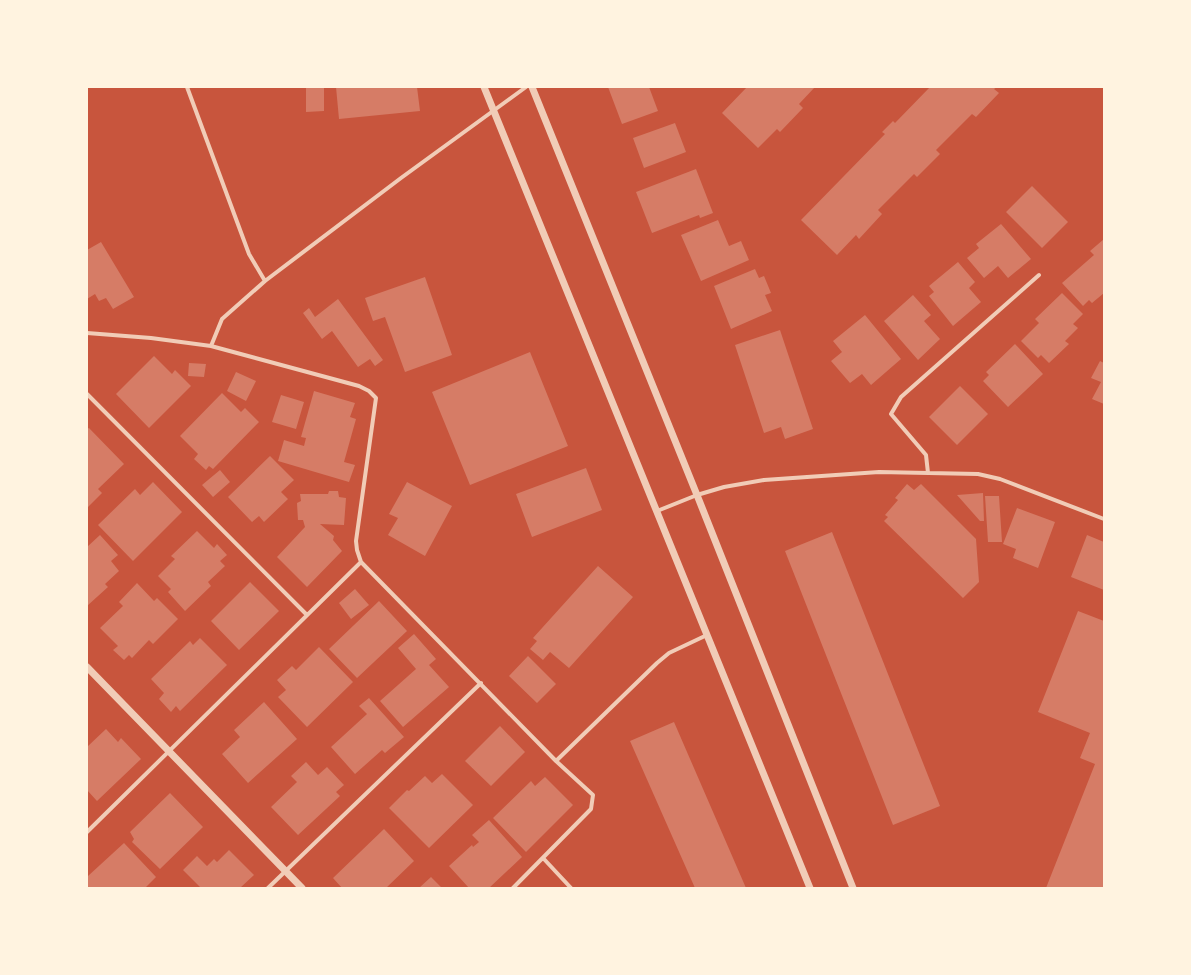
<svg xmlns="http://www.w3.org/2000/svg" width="1191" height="975" font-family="Jost,sans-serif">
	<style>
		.building { fill: #d67c66 }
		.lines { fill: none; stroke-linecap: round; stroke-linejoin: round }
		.minor { stroke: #f1ccb7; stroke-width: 4 }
		.tertiary { stroke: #f1ccb7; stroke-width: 7 }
	</style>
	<rect width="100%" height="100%" fill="#c8553d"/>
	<path class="building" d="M 306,87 L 324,87 L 324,111 L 306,112 Z
		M 336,87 L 417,87 L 420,111 L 339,119 Z
		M 608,87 L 649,87 L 658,111 L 622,124 Z
		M 747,87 L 815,87 L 799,104 L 803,108 L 780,132 L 777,129 L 758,148 L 722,113 Z
		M 930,87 L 997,87 L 994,89 L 999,93 L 976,117 L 972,114 L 936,150 L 940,154 L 917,177 L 914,174 L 878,210 L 882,214 L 859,239 L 856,235 L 837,255 L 801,220 L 885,134 L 882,132 L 893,121 L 895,123 Z
		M 675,123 L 686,152 L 644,168 L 633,138 Z
		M 696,169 L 713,213 L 700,218 L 699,215 L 652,233 L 636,192 Z
		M 1032,186 L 1068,222 L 1042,248 L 1006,212 Z
		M 718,220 L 729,246 L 741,241 L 749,260 L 701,281 L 681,235 Z
		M 1001,224 L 1031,259 L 1008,278 L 998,266 L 984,278 L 967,258 L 979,248 L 976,244 Z
		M 1104,239 L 1104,293 L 1092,303 L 1089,300 L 1083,306 L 1062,283 L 1094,255 L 1090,251 Z
		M 101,242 L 134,297 L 113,309 L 106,298 L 99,301 L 95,294 L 87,299 L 87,250 Z
		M 958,262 L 975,282 L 969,288 L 981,302 L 953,326 L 929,296 L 934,292 L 929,286 Z
		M 755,269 L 759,278 L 764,276 L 771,293 L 765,295 L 772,311 L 731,329 L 714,286 Z
		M 425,277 L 452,355 L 405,372 L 385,317 L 373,321 L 365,298 Z
		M 1062,293 L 1083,314 L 1073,324 L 1078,328 L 1065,341 L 1069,344 L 1049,363 L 1041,355 L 1038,358 L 1021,341 L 1039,323 L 1035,319 Z
		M 913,295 L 931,315 L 924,321 L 940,339 L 918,360 L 884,321 Z
		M 338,299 L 383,360 L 375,366 L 370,359 L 358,367 L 332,331 L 322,339 L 303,313 L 309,308 L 315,317 Z
		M 865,315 L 901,359 L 871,385 L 862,374 L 850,383 L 831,361 L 842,352 L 833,341 Z
		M 780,330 L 813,429 L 785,439 L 781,427 L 764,433 L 735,345 Z
		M 1015,344 L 1043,374 L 1008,407 L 983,381 L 989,375 L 986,372 Z
		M 530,352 L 568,446 L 470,485 L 432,392 Z
		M 154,356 L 172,374 L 175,370 L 191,386 L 149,428 L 116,394 Z
		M 1100,361 L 1104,363 L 1104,404 L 1092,399 L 1101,382 L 1091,378 Z
		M 189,363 L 206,364 L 204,377 L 188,376 Z
		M 236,372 L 256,381 L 246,401 L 227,391 Z
		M 960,386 L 988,414 L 957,445 L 929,417 Z
		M 314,391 L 355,403 L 350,417 L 356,419 L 344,462 L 355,465 L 349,482 L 278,461 L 284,440 L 304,446 L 306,438 L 301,437 Z
		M 222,393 L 241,412 L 245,408 L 259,422 L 213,469 L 209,466 L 206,470 L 194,459 L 198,454 L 180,436 Z
		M 281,395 L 304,402 L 296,429 L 272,422 Z
		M 89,428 L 124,464 L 98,489 L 102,493 L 87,508 L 87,429 Z
		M 270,456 L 294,480 L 281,492 L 288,499 L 264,522 L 259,516 L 252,522 L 228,497 Z
		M 586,468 L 602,510 L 532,537 L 516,494 Z
		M 220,470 L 230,482 L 213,497 L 202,485 Z
		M 153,482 L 182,512 L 133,561 L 98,525 L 135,489 L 140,495 Z
		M 407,482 L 452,506 L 425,556 L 388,535 L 398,518 L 389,514 Z
		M 907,484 L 914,490 L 921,484 L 976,539 L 979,582 L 963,598 L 884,521 L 888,517 L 885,515 L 898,500 L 895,498 Z
		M 329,491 L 338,491 L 339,497 L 346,498 L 344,525 L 320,524 L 334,536 L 333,540 L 342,551 L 307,587 L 277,557 L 305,527 L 303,520 L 298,520 L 297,503 L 301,501 L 300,494 L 328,494 Z
		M 983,493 L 984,521 L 980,521 L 957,495 Z
		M 985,496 L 999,496 L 1002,542 L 988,542 Z
		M 1017,508 L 1055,522 L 1038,568 L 1013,558 L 1016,549 L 1003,544 Z
		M 197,531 L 214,548 L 217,544 L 227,555 L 220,561 L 225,566 L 208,582 L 211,586 L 185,611 L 168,592 L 171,589 L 158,576 L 175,559 L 171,556 Z
		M 832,532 L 940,806 L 893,825 L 785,551 Z
		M 100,535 L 118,555 L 111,561 L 119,571 L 105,584 L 108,587 L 87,606 L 87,547 Z
		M 1087,535 L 1104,542 L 1104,590 L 1071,577 Z
		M 598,566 L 633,597 L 569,668 L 550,652 L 543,660 L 530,649 L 537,641 L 533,638 Z
		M 250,582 L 279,611 L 239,650 L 211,621 Z
		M 137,583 L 154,601 L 157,598 L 178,619 L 153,644 L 149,640 L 132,658 L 129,655 L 124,660 L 113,650 L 118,646 L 100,628 L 123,606 L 119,602 Z
		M 355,589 L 369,605 L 351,619 L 339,603 Z
		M 379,601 L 407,631 L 357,678 L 329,649 Z
		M 1078,611 L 1104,621 L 1104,888 L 1046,888 L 1095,764 L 1080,758 L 1090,733 L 1038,712 Z
		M 414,634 L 436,659 L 429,665 L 449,687 L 403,727 L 380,701 L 416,669 L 398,648 Z
		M 200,638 L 227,665 L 180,711 L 176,706 L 171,712 L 159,699 L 164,693 L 151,679 L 190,641 L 193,645 Z
		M 319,647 L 353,682 L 307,727 L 278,697 L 286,690 L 277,680 L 292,666 L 296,670 Z
		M 528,656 L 556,684 L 537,703 L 509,676 Z
		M 369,698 L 404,737 L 385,753 L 382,750 L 355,774 L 331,747 L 367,714 L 359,706 Z
		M 264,702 L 297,739 L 248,783 L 222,754 L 240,737 L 234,730 Z
		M 674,722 L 746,888 L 695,888 L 630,741 Z
		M 500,726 L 525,752 L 491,786 L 465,761 Z
		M 106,729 L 118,742 L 121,738 L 141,759 L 97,801 L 87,790 L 87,747 Z
		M 306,762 L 318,775 L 327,767 L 344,785 L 336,792 L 340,796 L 298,835 L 271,807 L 297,782 L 291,776 Z
		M 442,774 L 473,805 L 429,848 L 389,808 L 407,790 L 409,791 L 425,776 L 432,783 Z
		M 545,777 L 573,805 L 526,852 L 493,818 L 531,781 L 535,786 Z
		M 170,793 L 203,827 L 160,869 L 132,842 L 134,839 L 130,832 Z
		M 489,820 L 522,857 L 489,888 L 469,888 L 449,866 L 472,845 L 473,847 L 479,842 L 472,835 Z
		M 384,829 L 414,861 L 386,888 L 342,888 L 333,878 Z
		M 124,843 L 156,877 L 145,888 L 87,888 L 87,875 L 88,876 Z
		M 229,850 L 254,875 L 240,888 L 201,888 L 183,870 L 197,856 L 207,866 L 214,859 L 217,862 Z
		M 431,877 L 442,888 L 419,888 Z"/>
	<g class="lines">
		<path class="minor" d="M 187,87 L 249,254 L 265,281
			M 87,333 L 151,338 L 211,346 L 359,386 L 369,391 L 376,398 L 356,541 L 357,550 L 361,562 L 87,832
			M 211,346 L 222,319 L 265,281 L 401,178 L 526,87
			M 87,394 L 307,615
			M 928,473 L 926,455 L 891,414 L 901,397 L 1039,275
			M 657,511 L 697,495 L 724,487 L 764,480 L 879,472 L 978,474 L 1000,479 L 1104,519
			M 361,562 L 556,761 L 593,795 L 591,809 L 513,888
			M 556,761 L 657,663 L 669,653 L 707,635
			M 543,858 L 571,888
			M 268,888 L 481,683"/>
		<path class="tertiary" d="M 484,87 L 810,888
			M 532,87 L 697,495 L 853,888
			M 87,667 L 302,888"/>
	</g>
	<rect width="1191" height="975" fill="none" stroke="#fff3e0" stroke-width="176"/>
</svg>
